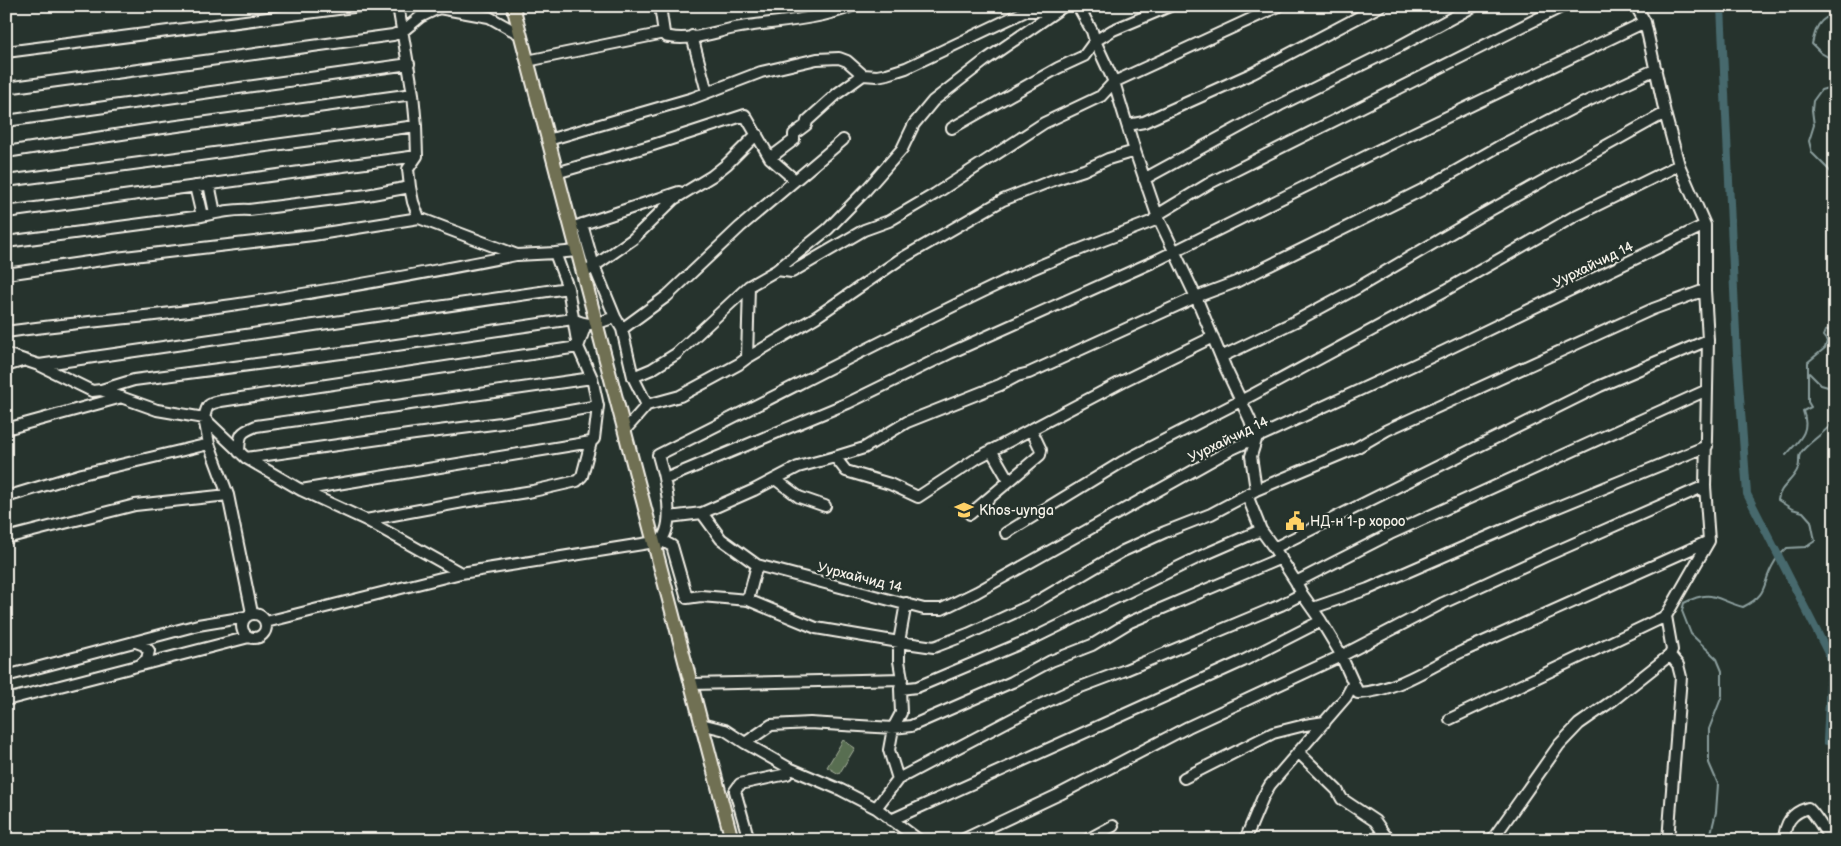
<svg xmlns="http://www.w3.org/2000/svg" width="1841" height="846" font-family="'Balsamiq Sans',sans-serif">
	<style>
		.green { fill: #596e51; stroke: #a6b09c }
		.lines { fill: none; stroke-linecap: round; stroke-linejoin: round }
		.stream { stroke: #8c9f9e; stroke-width: 2 }
		.canal { stroke: #47696d; stroke-width: 8 }
		.minor-casing { stroke: #f4f1e8; stroke-width: 14 }
		.major-casing { stroke: #f4f1e8; stroke-width: 16 }
		.minor { stroke: #26332d; stroke-width: 10 }
		.major { stroke: #706f52; stroke-width: 12 }
		.labels { text-anchor: middle; stroke-width: 4.5; stroke-linejoin: round; paint-order: stroke }
		.street-label { font-size: 14px; fill: #f4f1e8; stroke: #26332d }
		.poi-label { font-size: 14px; fill: #f4f1e8; stroke: #26332d; text-anchor: start }
	</style>
	<rect width="100%" height="100%" fill="#26332d"/>
	<filter id="ink" filterUnits="userSpaceOnUse"><feTurbulence type="fractalNoise" baseFrequency=".02" numOctaves="2"/><feDisplacementMap in="SourceGraphic" scale="10" xChannelSelector="R" yChannelSelector="G"/><feConvolveMatrix kernelMatrix="1 2 1 2 8 2 1 2 1" color-interpolation-filters="sRGB"/></filter>
	<g filter="url(#ink)">
		<path class="green" d="M 843,740 L 855,748 L 839,774 L 827,767 Z"/>
		<g class="lines">
			<path class="stream" d="M 1835,15 C 1818,17 1815,31 1812,44 L 1821,53 L 1835,61
				M 1835,86 L 1821,90 L 1813,101 L 1812,110 L 1814,125 L 1809,141 L 1812,153 L 1835,176
				M 1809,373 L 1821,385 L 1835,389
				M 1786,455 C 1799,440 1811,432 1803,411 L 1811,407 L 1808,402 L 1808,362 L 1825,348 L 1827,341 L 1823,336 L 1825,331 L 1832,329 L 1835,330
				M 1708,840 L 1711,833 L 1716,812 L 1718,784 L 1709,763 L 1709,729 L 1722,696 L 1722,671 L 1717,659 L 1691,634 L 1682,611 L 1684,603 C 1713,588 1716,600 1743,607 C 1770,594 1761,584 1774,563 C 1777,557 1783,552 1787,548 L 1806,547 L 1815,541 L 1811,521 L 1803,512 L 1792,509 L 1778,500 C 1779,487 1794,480 1798,468 C 1801,460 1796,457 1803,450 C 1813,439 1825,433 1835,420"/>
			<path class="canal" d="M 1721,6 L 1737,355 L 1747,494 L 1831,659 L 1827,741"/>
			<g class="minor-casing">
				<path id="minor" d="M 660,6 L 664,33 C 667,37 666,37 670,37 C 691,41 715,32 735,28 C 774,21 815,21 852,6
					M 1078,6 L 1092,31 L 1095,41 L 1114,82 L 1135,151 L 1157,215 L 1196,297 L 1226,369 L 1250,420 L 1256,440 L 1251,456 L 1256,490
					M 692,36 L 707,92
					M 6,52 L 361,6
					M 527,61 L 664,33
					M 6,88 L 393,35 L 403,31 L 420,17 L 439,8 L 489,17 L 521,35
					M 6,121 L 409,64
					M 1128,125 L 1144,122 L 1253,73 L 1380,6
					M 952,128 L 1058,68 L 1084,56 L 1095,41 L 1113,30 L 1170,6
					M 548,140 L 693,98 L 761,72 L 817,59 L 839,58 L 847,61 L 863,75 L 877,76 L 887,74 L 906,68 L 1026,11 L 1055,11
					M 6,152 L 141,131 L 413,94
					M 770,158 L 794,140 L 794,134 L 806,125 L 807,121 L 838,93 L 863,75
					M 556,173 L 653,145 L 745,115 L 770,158 L 795,180
					M 1144,179 L 1280,105 L 1398,47 L 1474,6
					M 6,181 L 416,126
					M 209,184 L 215,213
					M 195,186 L 202,216
					M 6,212 L 417,156
					M 582,224 L 594,266 L 615,317
					M 571,228 L 679,192
					M 6,242 L 202,216 C 215,213 235,209 249,210 L 367,195 L 410,187
					M 555,253 L 577,251
					M 777,270 L 828,229 L 866,190 L 902,149 L 914,124 L 933,101 L 987,59 L 1064,6
					M 6,274 L 116,258 L 313,235 L 419,218
					M 583,274 L 633,239 L 674,199 L 712,176 L 727,164 L 757,134
					M 586,324 L 578,347 L 221,401 C 207,404 207,405 204,418 L 246,458 L 301,490 L 366,520 L 461,573 L 655,542
					M 622,329 L 667,296 L 740,227 L 843,140
					M 6,332 C 74,322 142,318 210,308 C 313,294 415,275 516,255
					M 1708,340 L 1600,386 L 1274,548 L 1296,582 L 1302,594 L 1321,621 L 1339,651 L 1358,693 C 1397,691 1429,667 1463,651 C 1545,614 1627,577 1709,541
					M 6,354 L 39,365 L 92,391 L 101,390 L 157,410 L 204,418 L 209,444 L 228,495 L 252,613
					M 1221,357 L 1296,321 L 1359,287 L 1480,216 L 1665,113
					M 747,358 L 749,286 L 777,270 L 792,272 L 864,230 L 889,221 L 935,194 L 1044,123 L 1101,96 L 1114,82 L 1279,6
					M 39,365 L 568,288
					M 6,366 L 25,360
					M 633,377 L 652,369 L 676,354 L 749,286
					M 101,390 L 134,380 L 349,352 L 573,319 C 591,328 598,323 615,317 L 622,329 L 633,377 L 647,405
					M 6,429 L 122,397
					M 625,430 L 647,405 L 680,396 L 739,364 L 747,358 L 816,317 L 899,260 L 1003,200 L 1056,179 L 1084,170 L 1108,159 L 1135,151
					M 991,450 L 1009,481
					M 239,452 C 240,434 239,433 256,426 L 592,378
					M 835,457 L 864,448 L 907,422 L 1000,385 L 1017,376 L 1029,373 L 1196,297 L 1236,282 L 1424,189 L 1498,147 L 1577,106 L 1656,69
					M 246,458 L 415,434 L 501,423 L 598,406
					M 665,479 L 848,403 L 950,353 L 1155,261 L 1399,140 L 1645,22
					M 775,479 L 799,497 L 825,506
					M 301,490 L 591,442 L 594,439 L 598,406 L 592,378 L 578,347 L 568,288 L 555,253 L 517,255 L 419,218 L 413,202 L 410,187 L 408,169 L 417,156 L 416,126 L 413,94 L 398,6
					M 1247,495 L 1261,530 L 1274,548
					M 6,497 L 82,474 L 209,444
					M 702,513 L 754,490 L 798,467 L 835,457 L 846,471 L 890,484 L 918,497 L 979,457 L 1123,381 L 1213,337
					M 970,514 L 1040,455 L 1041,450 L 1031,429
					M 669,517 L 702,513 L 721,539 L 757,565 L 748,600 L 816,628 L 899,642 L 899,661 L 902,679 L 900,689 L 901,713 L 893,728 L 889,750 L 898,779 L 876,808 L 919,840
					M 366,520 L 463,502 L 533,491 L 577,481 L 582,476 L 591,442
					M 1006,533 L 1122,462 L 1254,394 L 1446,290 L 1575,216 L 1679,165
					M 6,538 L 135,505 L 228,495
					M 661,540 L 672,546 L 687,598 L 701,596 L 748,600
					M 657,548 C 660,543 664,537 666,531 C 673,512 664,474 658,455 C 773,398 885,338 1001,283 C 1049,260 1099,242 1148,223 L 1153,221 L 1157,215 L 1210,183 L 1563,6
					M 757,565 L 924,609 L 942,609 L 977,592 L 1232,449 L 1444,351 L 1705,225
					M 1296,582 L 1390,534 L 1707,390
					M 906,603 L 899,642 L 934,647 L 968,634 L 1031,605 L 1123,551 L 1165,532 L 1211,514 L 1256,490 L 1356,448 L 1387,430 L 1653,309 L 1705,290
					M 1313,608 L 1368,589 L 1531,518 L 1707,446
					M242 626a12 12 0 1 1 24 0a12 12 0 1 1-24 0Z
					M 266,622 L 461,573
					M 136,642 L 144,645 L 149,651 L 147,659 L 140,665
					M 6,676 L 198,625 L 246,617
					M 691,684 L 902,679
					M 900,689 L 917,687 L 1038,636 L 1199,557 L 1261,530
					M 6,700 L 249,637
					M 1450,719 L 1666,616
					M 701,724 L 725,730 L 745,743 L 771,725 L 810,723 L 893,728 L 911,726 L 1012,682 L 1051,661 L 1092,645 L 1130,622 L 1281,558
					M 745,743 L 789,768 L 841,790 L 876,808
					M 1298,752 L 1337,790 L 1342,799 L 1375,821 L 1385,835 L 1392,840
					M 1184,778 L 1273,733 L 1305,725 L 1325,722
					M 898,779 L 1029,710 L 1070,691 L 1123,671 L 1281,605 L 1302,594
					M 891,820 L 1243,661 L 1321,621
					M 749,840 L 735,791 L 740,784 L 787,774 L 789,768
					M 962,840 L 1060,794 L 1188,727 L 1341,656 L 1443,603 L 1548,555 L 1705,486
					M 1087,840 L 1113,826
					M 1245,840 L 1263,797 L 1270,785 L 1346,697 L 1353,684
					M 1492,840 L 1559,745 L 1579,724 L 1612,701 L 1670,655 L 1672,650 L 1666,616 L 1709,541 L 1705,486 L 1708,340 L 1705,290 L 1705,225 L 1679,165 L 1665,113 L 1645,22 L 1636,6
					M 1668,840 L 1681,677 L 1678,665 L 1670,655
					M 1784,840 C 1785,823 1791,813 1808,808 C 1816,815 1824,830 1831,840"/>
			</g>
			<g class="major-casing">
				<path id="major" d="M 513,6 L 732,840"/>
			</g>
			<use href="#minor" class="minor"/>
			<use href="#major" class="major"/>
		</g>
	</g>
	<defs>
		<g id="school-bare" transform="scale(1.5)"><path d="M0-5L7-2L0 1L-7-2ZM-4 1L0 2.5L4 1V4Q0 6-4 4Z" fill="#ffd166" stroke="#26332d" stroke-width="2.5" paint-order="stroke"/></g>
		<g id="civic-bare" transform="scale(1.5)"><path d="M-.6-6.5H3V-4.5H.6V-3L4-1V1h2V6H-6V1h2V-1L-.6-3ZM-1.2 2.5V6h2.4V2.5Z" fill="#ffd166" stroke="#26332d" stroke-width="2.5" paint-order="stroke"/></g>
	</defs>
	<g fill-rule="evenodd">
		<use href="#school-bare" x="964" y="510"/>
		<use href="#civic-bare" x="1295" y="521"/>
	</g>
	<g class="labels">
		<g class="street-label">
			<text transform="translate(1593 264) rotate(-26)" y="5">Уурхайчид 14</text>
			<text transform="translate(1228 439) rotate(-26)" y="5">Уурхайчид 14</text>
			<text transform="translate(860 577) rotate(14)" y="5">Уурхайчид 14</text>
		</g>
		<g class="poi-label">
			<text x="979" y="515">Khos-uynga</text>
			<text x="1310" y="526">НД-н 1-р хороо</text>
		</g>
	</g>
	<rect width="1841" height="846" fill="none" stroke="#26332d" stroke-width="25"/>
	<rect x="12" y="12" width="1816" height="821" fill="none" stroke="#f4f1e8" stroke-width="2" filter="url(#ink)"/>
</svg>
